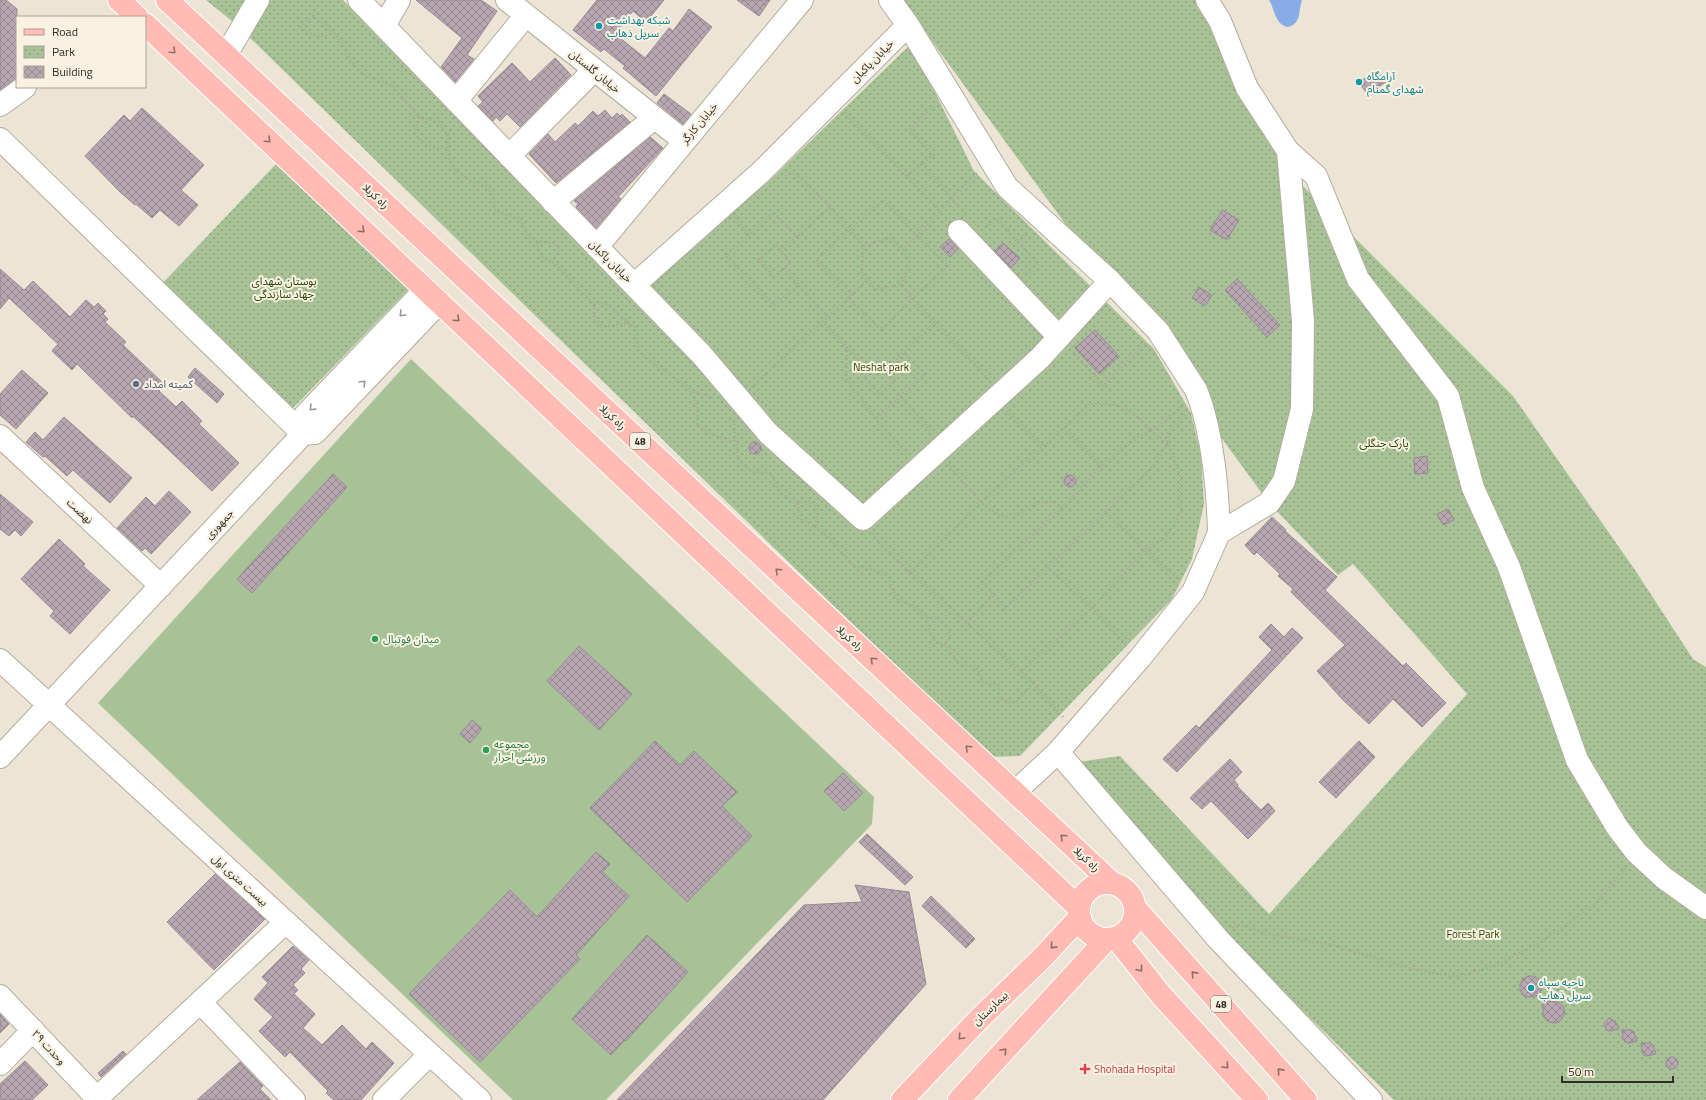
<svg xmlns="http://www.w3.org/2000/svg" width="1706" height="1100" font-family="'Titillium Web','Noto Sans Arabic',sans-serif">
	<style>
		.green { fill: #a8c297 }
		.park { fill: url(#park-dots) }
		.water { fill: #88ade6 }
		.building { fill: url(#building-cross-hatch); stroke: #998993 }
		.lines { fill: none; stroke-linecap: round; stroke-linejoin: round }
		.minor-casing { stroke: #b3ac9c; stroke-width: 24 }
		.major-casing { stroke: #fff; stroke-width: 24 }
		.path { stroke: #aaa397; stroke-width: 2.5; stroke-dasharray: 1 3; stroke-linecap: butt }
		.minor { stroke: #fff; stroke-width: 22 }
		.major { stroke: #ffbbb4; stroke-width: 22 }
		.oneway { stroke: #8e6d67 }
		.oneway2 { stroke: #989694 }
		.culture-dot { fill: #0f9aa8; stroke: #f9f1e1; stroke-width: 1.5 }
		.service-dot { fill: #5c6f8a; stroke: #f9f1e1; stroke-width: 1.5 }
		.leisure-dot { fill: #2e9e5b; stroke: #f9f1e1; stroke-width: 1.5 }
		.health-dot { fill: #e0444e; stroke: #f9f1e1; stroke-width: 1.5 }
		.labels { text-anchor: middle; stroke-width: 4; stroke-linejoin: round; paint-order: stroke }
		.shield { fill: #f9f1e1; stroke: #6d6860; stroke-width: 1 }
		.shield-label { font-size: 10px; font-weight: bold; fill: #312e28 }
		.culture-label { font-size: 11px; fill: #0d838f; stroke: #f9f1e1; text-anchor: start }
		.street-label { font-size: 11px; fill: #312e28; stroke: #f9f1e1 }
		.park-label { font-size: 11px; fill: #274804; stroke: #f9f1e1 }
		.service-label { font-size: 11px; fill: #4e5e75; stroke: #f9f1e1; text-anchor: start }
		.leisure-label { font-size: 11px; fill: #27864d; stroke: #f9f1e1; text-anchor: start }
		.health-label { font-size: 11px; fill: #be3a42; stroke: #f9f1e1; text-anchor: start }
	</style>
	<defs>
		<pattern id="park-dots" width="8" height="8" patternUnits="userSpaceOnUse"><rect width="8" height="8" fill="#a8c297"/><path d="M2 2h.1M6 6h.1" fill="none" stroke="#899e7b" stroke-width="1.8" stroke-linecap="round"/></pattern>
		<pattern id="building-cross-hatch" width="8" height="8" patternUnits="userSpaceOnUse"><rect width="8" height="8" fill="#b7a7b1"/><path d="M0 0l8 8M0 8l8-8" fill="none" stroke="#958890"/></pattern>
	</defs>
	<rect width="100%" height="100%" fill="#ece4d4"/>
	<path class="green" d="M 411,359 L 874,797 L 872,824 L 606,1100 L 513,1100 L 98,703 Z"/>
	<path class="park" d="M 206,0 L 245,0 L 233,22 Z
		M 269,0 L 343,0 L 633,295 L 770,180 L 911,44 L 974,171 L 1154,349 L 1191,413 L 1201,456 L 1204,504 L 1192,559 L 1172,599 L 1020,756 L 989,757 L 248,36 Z
		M 902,0 L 1204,0 L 1290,173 L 1513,396 L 1635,570 L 1693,659 L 1706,667 L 1706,1100 L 1394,1100 L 1222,932 L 1078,762 L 1120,756 L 1269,914 L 1467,694 L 1353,564 L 1338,575 L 1269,503 Z
		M 276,164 L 409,289 L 291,410 L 159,287 Z"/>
	<path class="water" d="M 1269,0 L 1302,0 C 1298,11 1302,23 1288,27 C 1275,25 1275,10 1269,0 Z"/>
	<path class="building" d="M 0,0 L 6,0 L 17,9 L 17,77 L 0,90 Z
		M 416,0 L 481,0 L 497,11 L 467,55 L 474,59 L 455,82 L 441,67 L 462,38 Z
		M 597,0 L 664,0 L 646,22 L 633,11 L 615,34 L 645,58 L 669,28 L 673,31 L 689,9 L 712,27 L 656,96 L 623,68 L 625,66 L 604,49 L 601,52 L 573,30 Z
		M 737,0 L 770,0 L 759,16 Z
		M 555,58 L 571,75 L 520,127 L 507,114 L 500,121 L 496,117 L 493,121 L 478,106 L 483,102 L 478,96 L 512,63 L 530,82 Z
		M 1378,70 L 1386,82 L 1367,94 L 1359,82 Z
		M 664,94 L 691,114 L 683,124 L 657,103 Z
		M 142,108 L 204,165 L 181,190 L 198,205 L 179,226 L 160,210 L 152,218 L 136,204 L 135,205 L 120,192 L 85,156 L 124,115 L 130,121 Z
		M 605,110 L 612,118 L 617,113 L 620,116 L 622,114 L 630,122 L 556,183 L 529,154 L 548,134 L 555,142 L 575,123 L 578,126 L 593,111 L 598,116 Z
		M 650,137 L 663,148 L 618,197 L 621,199 L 596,228 L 576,207 L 578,204 L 574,201 Z
		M 1222,210 L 1239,220 L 1227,240 L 1210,230 Z
		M 949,239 L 958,249 L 950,257 L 940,247 Z
		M 1003,243 L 1020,258 L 1011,268 L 995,251 Z
		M 0,269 L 24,290 L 33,281 L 70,317 L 86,300 L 94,307 L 98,303 L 106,311 L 103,314 L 108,319 L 105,322 L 126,342 L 123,345 L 165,385 L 159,391 L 176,407 L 182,401 L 202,421 L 199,424 L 239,463 L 212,491 L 133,416 L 132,418 L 77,364 L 72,370 L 52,351 L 58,344 L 9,298 L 0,309 Z
		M 1237,279 L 1280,325 L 1267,337 L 1225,290 Z
		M 1199,287 L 1212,295 L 1205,306 L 1192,298 Z
		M 1095,330 L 1119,356 L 1099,374 L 1075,348 Z
		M 195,368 L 224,394 L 217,403 L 188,377 Z
		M 22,370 L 48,393 L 16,429 L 0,415 L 0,394 Z
		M 64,417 L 132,478 L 110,503 L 73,470 L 67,476 L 45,456 L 43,457 L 26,442 L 35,432 L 43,440 Z
		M749 448a6 6 0 1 1 12 0a6 6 0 1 1-12 0Z
		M 1427,456 L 1428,473 L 1415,474 L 1414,458 Z
		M 333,474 L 347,487 L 252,593 L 237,579 Z
		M1064 481a6 6 0 1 1 12 0a6 6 0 1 1-12 0Z
		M 169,491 L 191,512 L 151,554 L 145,548 L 142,551 L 117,528 L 146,497 L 155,506 Z
		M 0,494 L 33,522 L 21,536 L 15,530 L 9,536 L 0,529 Z
		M 1448,509 L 1454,520 L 1443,525 L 1437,514 Z
		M 1272,517 L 1286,530 L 1285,531 L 1337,577 L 1325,590 L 1403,666 L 1406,663 L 1446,703 L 1422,727 L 1393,699 L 1369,724 L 1343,700 L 1317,671 L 1345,645 L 1291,592 L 1293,589 L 1278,576 L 1280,574 L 1257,552 L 1254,555 L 1245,545 Z
		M 59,539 L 85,564 L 83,566 L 110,590 L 70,634 L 50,616 L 54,611 L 21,579 Z
		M 1271,624 L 1284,637 L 1292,628 L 1303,638 L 1177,772 L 1163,759 L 1196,725 L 1199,728 L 1272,650 L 1259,637 Z
		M 579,646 L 632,694 L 599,730 L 547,681 Z
		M 472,720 L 482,729 L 470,743 L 460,734 Z
		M 655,741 L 680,765 L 694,751 L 737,792 L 722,806 L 752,836 L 687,902 L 590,808 Z
		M 1359,741 L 1375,757 L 1336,798 L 1319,782 Z
		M 1230,759 L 1242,772 L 1234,780 L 1238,785 L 1237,786 L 1261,810 L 1268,803 L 1275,811 L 1248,839 L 1211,801 L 1202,809 L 1190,798 Z
		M 843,773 L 863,793 L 844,811 L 824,791 Z
		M 867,834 L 913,877 L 905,885 L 859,842 Z
		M 596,852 L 610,864 L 602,872 L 629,896 L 576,955 L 580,959 L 480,1062 L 409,994 L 510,890 L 537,917 Z
		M 215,874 L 265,919 L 214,970 L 167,922 Z
		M 855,885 L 909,892 L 926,984 L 823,1100 L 617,1100 L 804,905 L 862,902 Z
		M 931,896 L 975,939 L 966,948 L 922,906 Z
		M 647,935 L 688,972 L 626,1041 L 625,1040 L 611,1055 L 572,1019 Z
		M 293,946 L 309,960 L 301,969 L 305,973 L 293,985 L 298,990 L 294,994 L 315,1014 L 303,1028 L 322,1045 L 342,1025 L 366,1049 L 372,1042 L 394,1063 L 361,1100 L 334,1100 L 326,1093 L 328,1091 L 290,1052 L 285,1057 L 259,1031 L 273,1017 L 254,999 L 268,983 L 262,977 Z
		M 1528,976 L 1534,976 L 1539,980 L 1541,986 L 1540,995 L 1530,997 L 1524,996 L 1520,990 L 1520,984 L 1523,979 Z
		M 1543,1001 L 1558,1002 L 1563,1006 L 1565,1011 L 1563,1017 L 1559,1022 L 1553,1023 L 1547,1021 L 1543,1016 Z
		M 0,1014 L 9,1024 L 0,1033 Z
		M 1609,1018 L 1615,1021 L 1619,1029 L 1610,1031 L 1606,1030 L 1604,1023 Z
		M 1622,1030 L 1631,1030 L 1634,1032 L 1637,1041 L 1629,1043 L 1625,1042 L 1623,1039 Z
		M 1641,1043 L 1650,1043 L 1653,1045 L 1656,1054 L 1647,1056 L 1644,1055 L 1642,1052 Z
		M 123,1051 L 126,1054 L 101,1077 L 98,1073 Z
		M1666 1063a6 6 0 1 1 12 0a6 6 0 1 1-12 0Z
		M 25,1061 L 48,1085 L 32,1100 L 0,1100 L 0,1084 Z
		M 240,1062 L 263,1086 L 260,1089 L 271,1100 L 197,1100 Z"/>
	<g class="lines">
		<g class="minor-casing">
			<path id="minor" d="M 359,0 L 634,285 L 761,172 L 908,25
				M 507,0 L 684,141
				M 890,0 L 908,25 L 1007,187 L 1110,281 L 1158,331 L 1196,390 C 1201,401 1204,413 1207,426 C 1215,461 1218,496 1219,533
				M 384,26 L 399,0
				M 226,55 L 258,0
				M 456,101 L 526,15
				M 0,105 L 25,87
				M 0,139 L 303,434
				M 1288,151 L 1316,176 L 1358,279 L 1448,396 L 1473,488 L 1509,567 L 1577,760 L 1617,827 L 1636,852 L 1664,878 L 1706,908
				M 509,156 L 594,70
				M 553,202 L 654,118
				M 959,231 L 1059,337
				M 597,247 L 802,0
				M 634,285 L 701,354 L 768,433 L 863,519 L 1040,358 L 1110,281
				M 0,436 L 161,586
				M 0,660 L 480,1100
				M 1058,752 L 1218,939 L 1371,1100
				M 0,757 L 303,434 L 315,433 L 433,309 L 431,295 L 423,292 L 305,415 L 303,434
				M 1015,792 L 1058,752 L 1140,658 L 1193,592 L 1219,533 L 1269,503 L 1284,481 L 1302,409 L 1303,321 L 1288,151 L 1247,88 L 1220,21 L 1207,0
				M 0,996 L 97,1098
				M 200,1002 L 294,1100
				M 0,1064 L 33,1030
				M 95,1100 L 286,922
				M 384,1100 L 430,1054"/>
		</g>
		<g class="major-casing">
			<path id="major" d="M 119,0 L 137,17
				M 167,0 L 1112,883
				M 145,24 L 1079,908
				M1079 911a28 28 0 1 1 56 0a28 28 0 1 1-56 0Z
				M 1136,909 L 1306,1100
				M 1116,938 L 1161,995 L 1257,1100
				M 902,1100 L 979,1019 L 1044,956 L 1080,917
				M 959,1100 L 1107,939"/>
		</g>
		<path class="path" d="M 335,34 C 319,36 313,38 301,27 L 313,16 L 328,26 L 341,41 L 349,59 L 363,74 L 394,87 L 418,117 L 438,121 L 448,135 L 448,156 L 457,172 L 471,181 L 490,187 L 495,210 L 504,214 L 521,219 L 528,236 L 536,241 L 541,256 L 554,263 L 594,304 L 605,303 L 635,327 L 639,352 L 693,391 L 714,399
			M 844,113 L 907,176
			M 418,117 L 415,133 C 426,147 430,148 448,148
			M 922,164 L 966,214
			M 790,168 L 830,207
			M 940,211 L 977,173
			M 735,218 L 749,235
			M 982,230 L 997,218 L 1037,263 L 1025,275
			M 797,237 L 774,212 L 726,256 L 774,305 L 798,285
			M 536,241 L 553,243 L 560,249 L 556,258
			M 1018,242 L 1029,231
			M 777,245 L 791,263 L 773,277 L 759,259 Z
			M 864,246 L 890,238 L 904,250 L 940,211 L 907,176 L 933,155 L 909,130 L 935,104
			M 781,251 L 830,207 L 864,246 L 861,272 L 868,280 L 848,298
			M 784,268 L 827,317
			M 902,285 L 910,261 L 904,250
			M 852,294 L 816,260 L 883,200 L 948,266 L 912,299 L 902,285 L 876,289 L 868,280
			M 594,304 L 594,319 L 604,327 L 629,323
			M 822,321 L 868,370
			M 847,347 L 846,379 L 876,419
			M 1070,349 L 1103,386 L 1145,344
			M 877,362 L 894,380 L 879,394 L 864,377 L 868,370 Z
			M 885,371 L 903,353
			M 752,387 L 848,298 L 881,330 L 912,299 L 935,322
			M 693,392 L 698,408 L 697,425 L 713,435 L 735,442
			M 901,397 L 933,433
			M 1183,404 L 1172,415 L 1156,428 L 1150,430 L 1122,448 L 1102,466 L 1062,508 L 982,582 L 1005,609 L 1153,466 L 1168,443 L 1168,433 L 1185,415
			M 1007,411 L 1044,447
			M 733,420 L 738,459 L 751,472 L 770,473 L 782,495 L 797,502 L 802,520 C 826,530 838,549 855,567 C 869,568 877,570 889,577 L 893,591 L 898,600 L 916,607 L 927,617 L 935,618 L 945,625 L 951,634 L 946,644 L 959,664 L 975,667 L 980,672 L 981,682 L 998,685 L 1000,699 L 1015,703 L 1033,683
			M 1064,428 L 1102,466
			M 907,454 L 876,419 L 924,374 L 903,353 L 935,322 L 989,380
			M 948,465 L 985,506 L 1001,517 L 1021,513 L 1038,502 L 1055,502 L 1062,508
			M 797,502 L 811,501 L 817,509 L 816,526
			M 1106,512 L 1145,550 L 1179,580
			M 873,533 L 881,545 L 1033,683 L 1064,718
			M 1048,567 L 1092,608 L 1127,645
			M 910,572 L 981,502 L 1090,404 L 1118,405 L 1141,420 L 1150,430 L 1168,443 L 1180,475 L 1181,513 L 1165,538 L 1145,550 L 1092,608 L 1021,672
			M 927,617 L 930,632 L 936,643 L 946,644
			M 967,623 L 993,595
			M 1232,928 L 1238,924 L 1273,935 L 1333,945 L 1408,968 L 1454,977 L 1495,966 L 1543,941 L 1595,904 L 1626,867"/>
		<use href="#minor" class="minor"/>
		<use href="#major" class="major"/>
	</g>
	<defs><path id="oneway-chevron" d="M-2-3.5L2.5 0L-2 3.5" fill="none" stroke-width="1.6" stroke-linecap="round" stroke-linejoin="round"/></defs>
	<g class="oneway">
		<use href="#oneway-chevron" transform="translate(173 51) rotate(43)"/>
		<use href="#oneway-chevron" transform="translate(268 140) rotate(43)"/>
		<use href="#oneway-chevron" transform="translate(362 230) rotate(43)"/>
		<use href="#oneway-chevron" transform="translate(457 319) rotate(43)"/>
		<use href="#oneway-chevron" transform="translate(778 571) rotate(-137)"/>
		<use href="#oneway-chevron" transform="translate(873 660) rotate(-137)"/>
		<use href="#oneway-chevron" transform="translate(968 748) rotate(-137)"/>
		<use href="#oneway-chevron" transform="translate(1063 837) rotate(-137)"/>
		<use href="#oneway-chevron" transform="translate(1053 946) rotate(132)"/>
		<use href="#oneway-chevron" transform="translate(1140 969) rotate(52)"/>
		<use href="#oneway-chevron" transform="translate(1194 974) rotate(-132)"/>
		<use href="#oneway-chevron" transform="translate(961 1037) rotate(133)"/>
		<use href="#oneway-chevron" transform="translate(1004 1051) rotate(-47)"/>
		<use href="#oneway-chevron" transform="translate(1226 1066) rotate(47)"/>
		<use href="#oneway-chevron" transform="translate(1280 1071) rotate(-132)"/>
	</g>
	<g class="oneway2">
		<use href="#oneway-chevron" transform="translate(402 314) rotate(134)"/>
		<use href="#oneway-chevron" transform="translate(363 383) rotate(-46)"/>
		<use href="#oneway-chevron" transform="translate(312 408) rotate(134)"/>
	</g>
	<g class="culture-dot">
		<circle cx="599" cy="26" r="4"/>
		<circle cx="1359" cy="82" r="4"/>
		<circle cx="1531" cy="988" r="4"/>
	</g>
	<circle class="service-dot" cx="136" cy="384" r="4"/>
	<g class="leisure-dot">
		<circle cx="375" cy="639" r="4"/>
		<circle cx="486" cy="750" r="4"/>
	</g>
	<path class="health-dot" d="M1083 1063h4v4h4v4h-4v4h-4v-4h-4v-4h4z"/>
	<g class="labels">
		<g class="shield">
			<rect x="630" y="433" width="20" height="16" rx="3"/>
			<rect x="1211" y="996" width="20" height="16" rx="3"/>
		</g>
		<g class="shield-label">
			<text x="640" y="445">48</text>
			<text x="1221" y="1008">48</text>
		</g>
		<g class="culture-label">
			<text x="607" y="24">شبکه بهداشت<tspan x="607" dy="13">سرپل ذهاب</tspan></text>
			<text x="1367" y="80">آرامگاه<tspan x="1367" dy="13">شهدای گمنام</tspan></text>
			<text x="1539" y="986">ناحیه سپاه<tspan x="1539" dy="13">سرپل ذهاب</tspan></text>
		</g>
		<g class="street-label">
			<text transform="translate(872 61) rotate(-45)" y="4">خیابان پاکبان</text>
			<text transform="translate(595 71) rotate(39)" y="4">خیابان گلستان</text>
			<text transform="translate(699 123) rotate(-50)" y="4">خیابان کارگر</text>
			<text transform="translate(376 196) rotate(43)" y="4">راه کربلا</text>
			<text transform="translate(611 261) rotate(45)" y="4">خیابان پاکبان</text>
			<text transform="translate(613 417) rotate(43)" y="4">راه کربلا</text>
			<text transform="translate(80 511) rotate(43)" y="4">نهضت</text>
			<text transform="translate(219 524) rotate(-47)" y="4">جمهوری</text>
			<text transform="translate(850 638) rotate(43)" y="4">راه کربلا</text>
			<text transform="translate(1087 859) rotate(43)" y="4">راه کربلا</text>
			<text transform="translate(240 880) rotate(42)" y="4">بیست متری اول</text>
			<text transform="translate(990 1008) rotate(-44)" y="4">بیمارستان</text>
			<text transform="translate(49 1047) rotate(47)" y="4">وحدت ۲۹</text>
		</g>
		<g class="park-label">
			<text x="284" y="285">بوستان شهدای<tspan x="284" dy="13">جهاد سازندگی</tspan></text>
			<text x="881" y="371">Neshat park</text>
			<text x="1384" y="447">پارک جنگلی</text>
			<text x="1473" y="938">Forest Park</text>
		</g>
		<g class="service-label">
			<text x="144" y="388">کمیته امداد</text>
		</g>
		<g class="leisure-label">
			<text x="383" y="643">میدان فوتبال</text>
			<text x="494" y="748">مجموعه<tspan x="494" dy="13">ورزشی احرار</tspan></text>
		</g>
		<g class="health-label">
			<text x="1094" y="1073">Shohada Hospital</text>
		</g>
	</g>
	<rect x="16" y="16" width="130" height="72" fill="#f9f1e1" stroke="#a9a397"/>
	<rect x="24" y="29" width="20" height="6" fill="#ffbbb4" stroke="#a9a397"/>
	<text x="52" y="36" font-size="12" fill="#312e28">Road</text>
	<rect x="24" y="46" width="20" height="12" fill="url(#park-dots)" stroke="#a9a397"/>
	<text x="52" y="56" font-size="12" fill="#312e28">Park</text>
	<rect x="24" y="66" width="20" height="12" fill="url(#building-cross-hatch)" stroke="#a9a397"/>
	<text x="52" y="76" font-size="12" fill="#312e28">Building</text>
	<path d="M1562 1076v6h111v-6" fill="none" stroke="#312e28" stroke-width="2"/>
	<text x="1568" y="1076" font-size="12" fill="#312e28" stroke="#f9f1e1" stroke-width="3" paint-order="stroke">50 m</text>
</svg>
